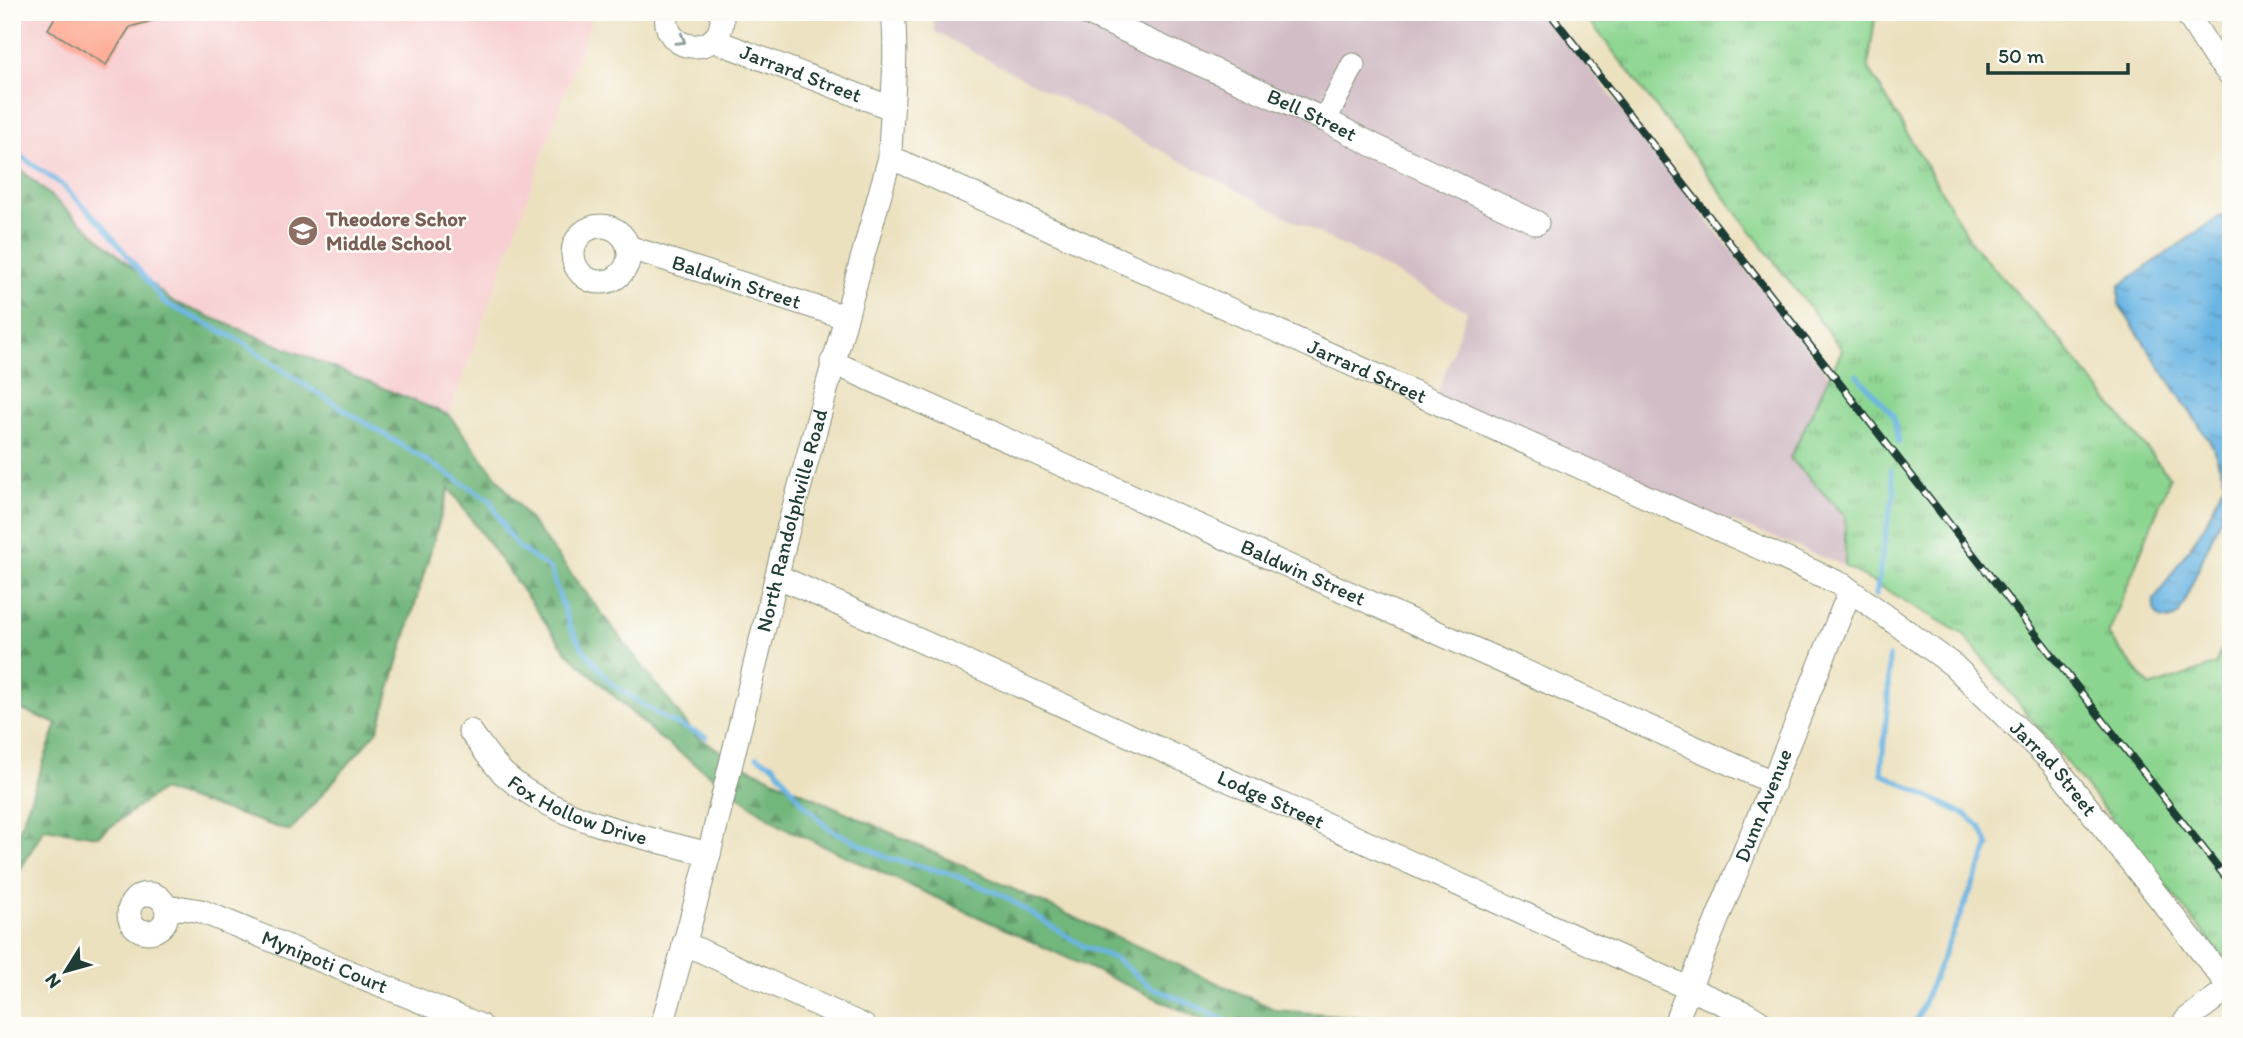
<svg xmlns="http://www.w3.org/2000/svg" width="2243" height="1038" font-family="Itim,sans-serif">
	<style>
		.built { fill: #f7cfd2 }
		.industrial { fill: #d2bdc6 }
		.grass { fill: url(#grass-tufts); stroke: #568962; stroke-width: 2 }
		.forest { fill: url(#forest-firs); stroke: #487a57; stroke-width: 2 }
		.water { fill: url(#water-ripples); stroke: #45798c; stroke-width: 2 }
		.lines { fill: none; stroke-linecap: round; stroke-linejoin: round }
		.stream { stroke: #6bb5e3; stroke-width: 5 }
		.building { fill: #feab96 }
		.minor-casing { stroke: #868f7a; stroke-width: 25 }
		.minor { stroke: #fff; stroke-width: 23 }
		.rail-casing { stroke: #1f3d34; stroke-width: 8 }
		.rail { stroke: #fdfcf7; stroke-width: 5; stroke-dasharray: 16; stroke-linecap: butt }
		.oneway { stroke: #8f9e9a }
		.labels { text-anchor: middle; stroke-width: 5; stroke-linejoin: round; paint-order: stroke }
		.street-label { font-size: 21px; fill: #1f3d34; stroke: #fdfcf7 }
		.education-label { font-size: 21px; font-weight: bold; fill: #785e54; stroke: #fdfcf7; text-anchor: start }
	</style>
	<defs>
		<pattern id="grass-tufts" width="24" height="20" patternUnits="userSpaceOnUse" patternTransform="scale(1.75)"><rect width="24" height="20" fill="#8cd590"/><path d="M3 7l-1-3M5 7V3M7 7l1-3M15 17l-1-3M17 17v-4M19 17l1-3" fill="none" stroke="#72ae76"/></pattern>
		<pattern id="forest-firs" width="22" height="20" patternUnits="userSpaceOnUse" patternTransform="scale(1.75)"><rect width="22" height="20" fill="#71b67a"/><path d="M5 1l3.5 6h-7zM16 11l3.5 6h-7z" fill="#5c9565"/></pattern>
		<pattern id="water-ripples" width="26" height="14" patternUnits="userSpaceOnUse" patternTransform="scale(1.75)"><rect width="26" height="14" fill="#6bb5e3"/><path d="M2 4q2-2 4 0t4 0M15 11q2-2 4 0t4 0" fill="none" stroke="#5794b9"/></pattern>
	</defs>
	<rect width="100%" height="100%" fill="#fdfcf7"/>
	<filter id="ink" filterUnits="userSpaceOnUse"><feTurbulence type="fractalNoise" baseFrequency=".0143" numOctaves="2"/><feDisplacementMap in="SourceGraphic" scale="14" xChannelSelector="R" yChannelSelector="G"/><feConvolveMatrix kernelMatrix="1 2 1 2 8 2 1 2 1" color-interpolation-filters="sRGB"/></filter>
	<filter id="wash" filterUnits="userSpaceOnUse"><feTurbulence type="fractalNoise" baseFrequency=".00686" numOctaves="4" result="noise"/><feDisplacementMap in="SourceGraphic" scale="28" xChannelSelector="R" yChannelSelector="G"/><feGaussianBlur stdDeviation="1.57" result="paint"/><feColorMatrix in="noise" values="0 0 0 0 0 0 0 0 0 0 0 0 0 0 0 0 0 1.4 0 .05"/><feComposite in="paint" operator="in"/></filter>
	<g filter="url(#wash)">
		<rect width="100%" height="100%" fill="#ece1bf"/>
		<path class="built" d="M 12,12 L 594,12 L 449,415 L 171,301 L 12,162 Z"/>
		<path class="industrial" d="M 932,12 L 1546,12 L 1829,376 L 1790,458 L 1845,516 L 1845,566 L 1434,403 L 1467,311 L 935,32 Z"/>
		<path class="grass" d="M 1583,12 L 1876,12 L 1868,67 L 1973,245 L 2062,343 L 2170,478 L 2108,635 L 2150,687 L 2215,665 L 2231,624 L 2231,967 L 1964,635 L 1845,566 L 1845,516 L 1790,458 L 1842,350 Z"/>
		<path class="forest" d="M 12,162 L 171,301 L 449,415 L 696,736 L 745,766 L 1276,1010 L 1471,1026 L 1216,1026 L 780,826 L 657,736 L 566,651 L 449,488 L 378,730 L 290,831 L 161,790 L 98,836 L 44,828 L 12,884 L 12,835 L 18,834 L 57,724 L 12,706 Z"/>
		<path class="water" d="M 2231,209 L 2231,493 L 2179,614 C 2167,626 2151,617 2154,600 L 2206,523 L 2225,481 L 2212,445 L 2119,305 L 2119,286 Z"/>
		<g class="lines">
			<path class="stream" d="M 12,150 L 62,185 L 103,225 L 165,303 L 239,340 L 303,384 L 490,500 L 508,534 L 519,548 L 550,569 L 570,627 L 584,650 L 611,683 L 665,719 L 706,737
				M 1857,375 L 1893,415 L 1899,442
				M 1876,595 L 1888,520 L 1895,491 L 1891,470
				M 1889,657 L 1888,701 L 1881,773 L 1966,815 L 1981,827 L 1989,846 L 1914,1026
				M 757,757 L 774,765 L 802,802 L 828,828 L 888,858 L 948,873 L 1002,895 L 1083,946 L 1116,959 L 1151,987 L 1194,1005 L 1236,1026"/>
		</g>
		<g id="blocks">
			<path class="building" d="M 58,12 L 165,12 L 165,17 L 130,27 L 106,65 L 48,29 Z"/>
		</g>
	</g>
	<g filter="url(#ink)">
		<use href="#blocks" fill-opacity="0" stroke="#868f7a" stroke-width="2"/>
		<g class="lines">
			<g class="minor-casing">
				<g id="minor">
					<path d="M 667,12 C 660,58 730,57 721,12"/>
					<path id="s1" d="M 1084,12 L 1325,120 L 1377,147 L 1537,223"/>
					<path d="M 2186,12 L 2214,56 L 2231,76"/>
					<path id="s2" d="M 713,40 L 891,108"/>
					<path d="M 1325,120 L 1353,65"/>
					<path id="s3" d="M 890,157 L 1843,585 L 1953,665 L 2052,762 L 2231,989"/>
					<circle cx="601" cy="254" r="28"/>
					<path id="s4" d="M 628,247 L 845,317"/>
					<path id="s5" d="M 832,362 L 1774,783"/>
					<path id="s6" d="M 777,576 L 1690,989 L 1747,1014 L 1766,1026"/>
					<path id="s7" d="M 470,731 C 481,745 491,762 504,774 C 557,822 642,836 709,854"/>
					<circle cx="148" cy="913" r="19"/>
					<path id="s8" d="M 167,909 L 183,908 L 201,911 L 481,1026"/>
					<path d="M 684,943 L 864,1026"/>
					<path id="s9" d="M 662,1026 L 709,854 L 787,533 L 890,157 C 891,109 898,60 893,12"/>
					<path id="s10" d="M 1674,1026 L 1848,596 L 1843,585"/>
					<path d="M 2182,1026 L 2187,1019 L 2229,988"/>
				</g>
			</g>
			<use href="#minor" class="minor"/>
			<g class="rail-casing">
				<path id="rail" d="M 1549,12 L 2231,884"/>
			</g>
			<use href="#rail" class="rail"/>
		</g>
		<defs><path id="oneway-chevron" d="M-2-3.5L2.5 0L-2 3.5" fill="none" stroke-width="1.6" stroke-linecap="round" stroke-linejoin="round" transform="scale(1.75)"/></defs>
		<use class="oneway" href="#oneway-chevron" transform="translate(681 40) rotate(32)"/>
	</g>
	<defs>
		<g id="school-disc" transform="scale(1.575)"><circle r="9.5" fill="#8d6e63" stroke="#fdfcf7"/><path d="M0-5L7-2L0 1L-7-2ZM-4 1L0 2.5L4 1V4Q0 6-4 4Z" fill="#fff"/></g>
	</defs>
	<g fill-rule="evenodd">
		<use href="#school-disc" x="303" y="231"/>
	</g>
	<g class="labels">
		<g class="street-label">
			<text dy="7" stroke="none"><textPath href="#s2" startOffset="94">Jarrard Street</textPath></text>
			<text dy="7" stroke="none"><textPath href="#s1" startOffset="250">Bell Street</textPath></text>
			<text dy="7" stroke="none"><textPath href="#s4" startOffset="114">Baldwin Street</textPath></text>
			<text dy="7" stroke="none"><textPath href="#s3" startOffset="523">Jarrard Street</textPath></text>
			<text dy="7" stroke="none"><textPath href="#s9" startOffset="522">North Randolphville Road</textPath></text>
			<text dy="7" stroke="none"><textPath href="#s5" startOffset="516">Baldwin Street</textPath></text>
			<text dy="7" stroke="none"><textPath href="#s3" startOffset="1325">Jarrad Street</textPath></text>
			<text dy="7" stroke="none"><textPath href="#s6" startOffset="542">Lodge Street</textPath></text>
			<text dy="7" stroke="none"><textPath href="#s10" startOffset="238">Dunn Avenue</textPath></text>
			<text dy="7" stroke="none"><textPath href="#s7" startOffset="138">Fox Hollow Drive</textPath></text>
			<text dy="7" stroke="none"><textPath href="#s8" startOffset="168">Mynipoti Court</textPath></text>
		</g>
		<g class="education-label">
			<text x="326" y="226">Theodore Schor<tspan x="326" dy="24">Middle School</tspan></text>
		</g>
	</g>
	<rect width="2243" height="1038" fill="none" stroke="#fdfcf7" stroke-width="42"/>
	<g transform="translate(66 971) rotate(233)" stroke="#fdfcf7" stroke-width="5" paint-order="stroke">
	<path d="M0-5L12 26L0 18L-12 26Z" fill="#1f3d34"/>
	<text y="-10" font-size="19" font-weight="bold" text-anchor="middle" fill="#1f3d34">N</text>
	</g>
	<path d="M1988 63v10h140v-10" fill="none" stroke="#1f3d34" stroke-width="3.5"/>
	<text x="1998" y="63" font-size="21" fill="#1f3d34" stroke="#fdfcf7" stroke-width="5" paint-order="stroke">50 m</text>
</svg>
